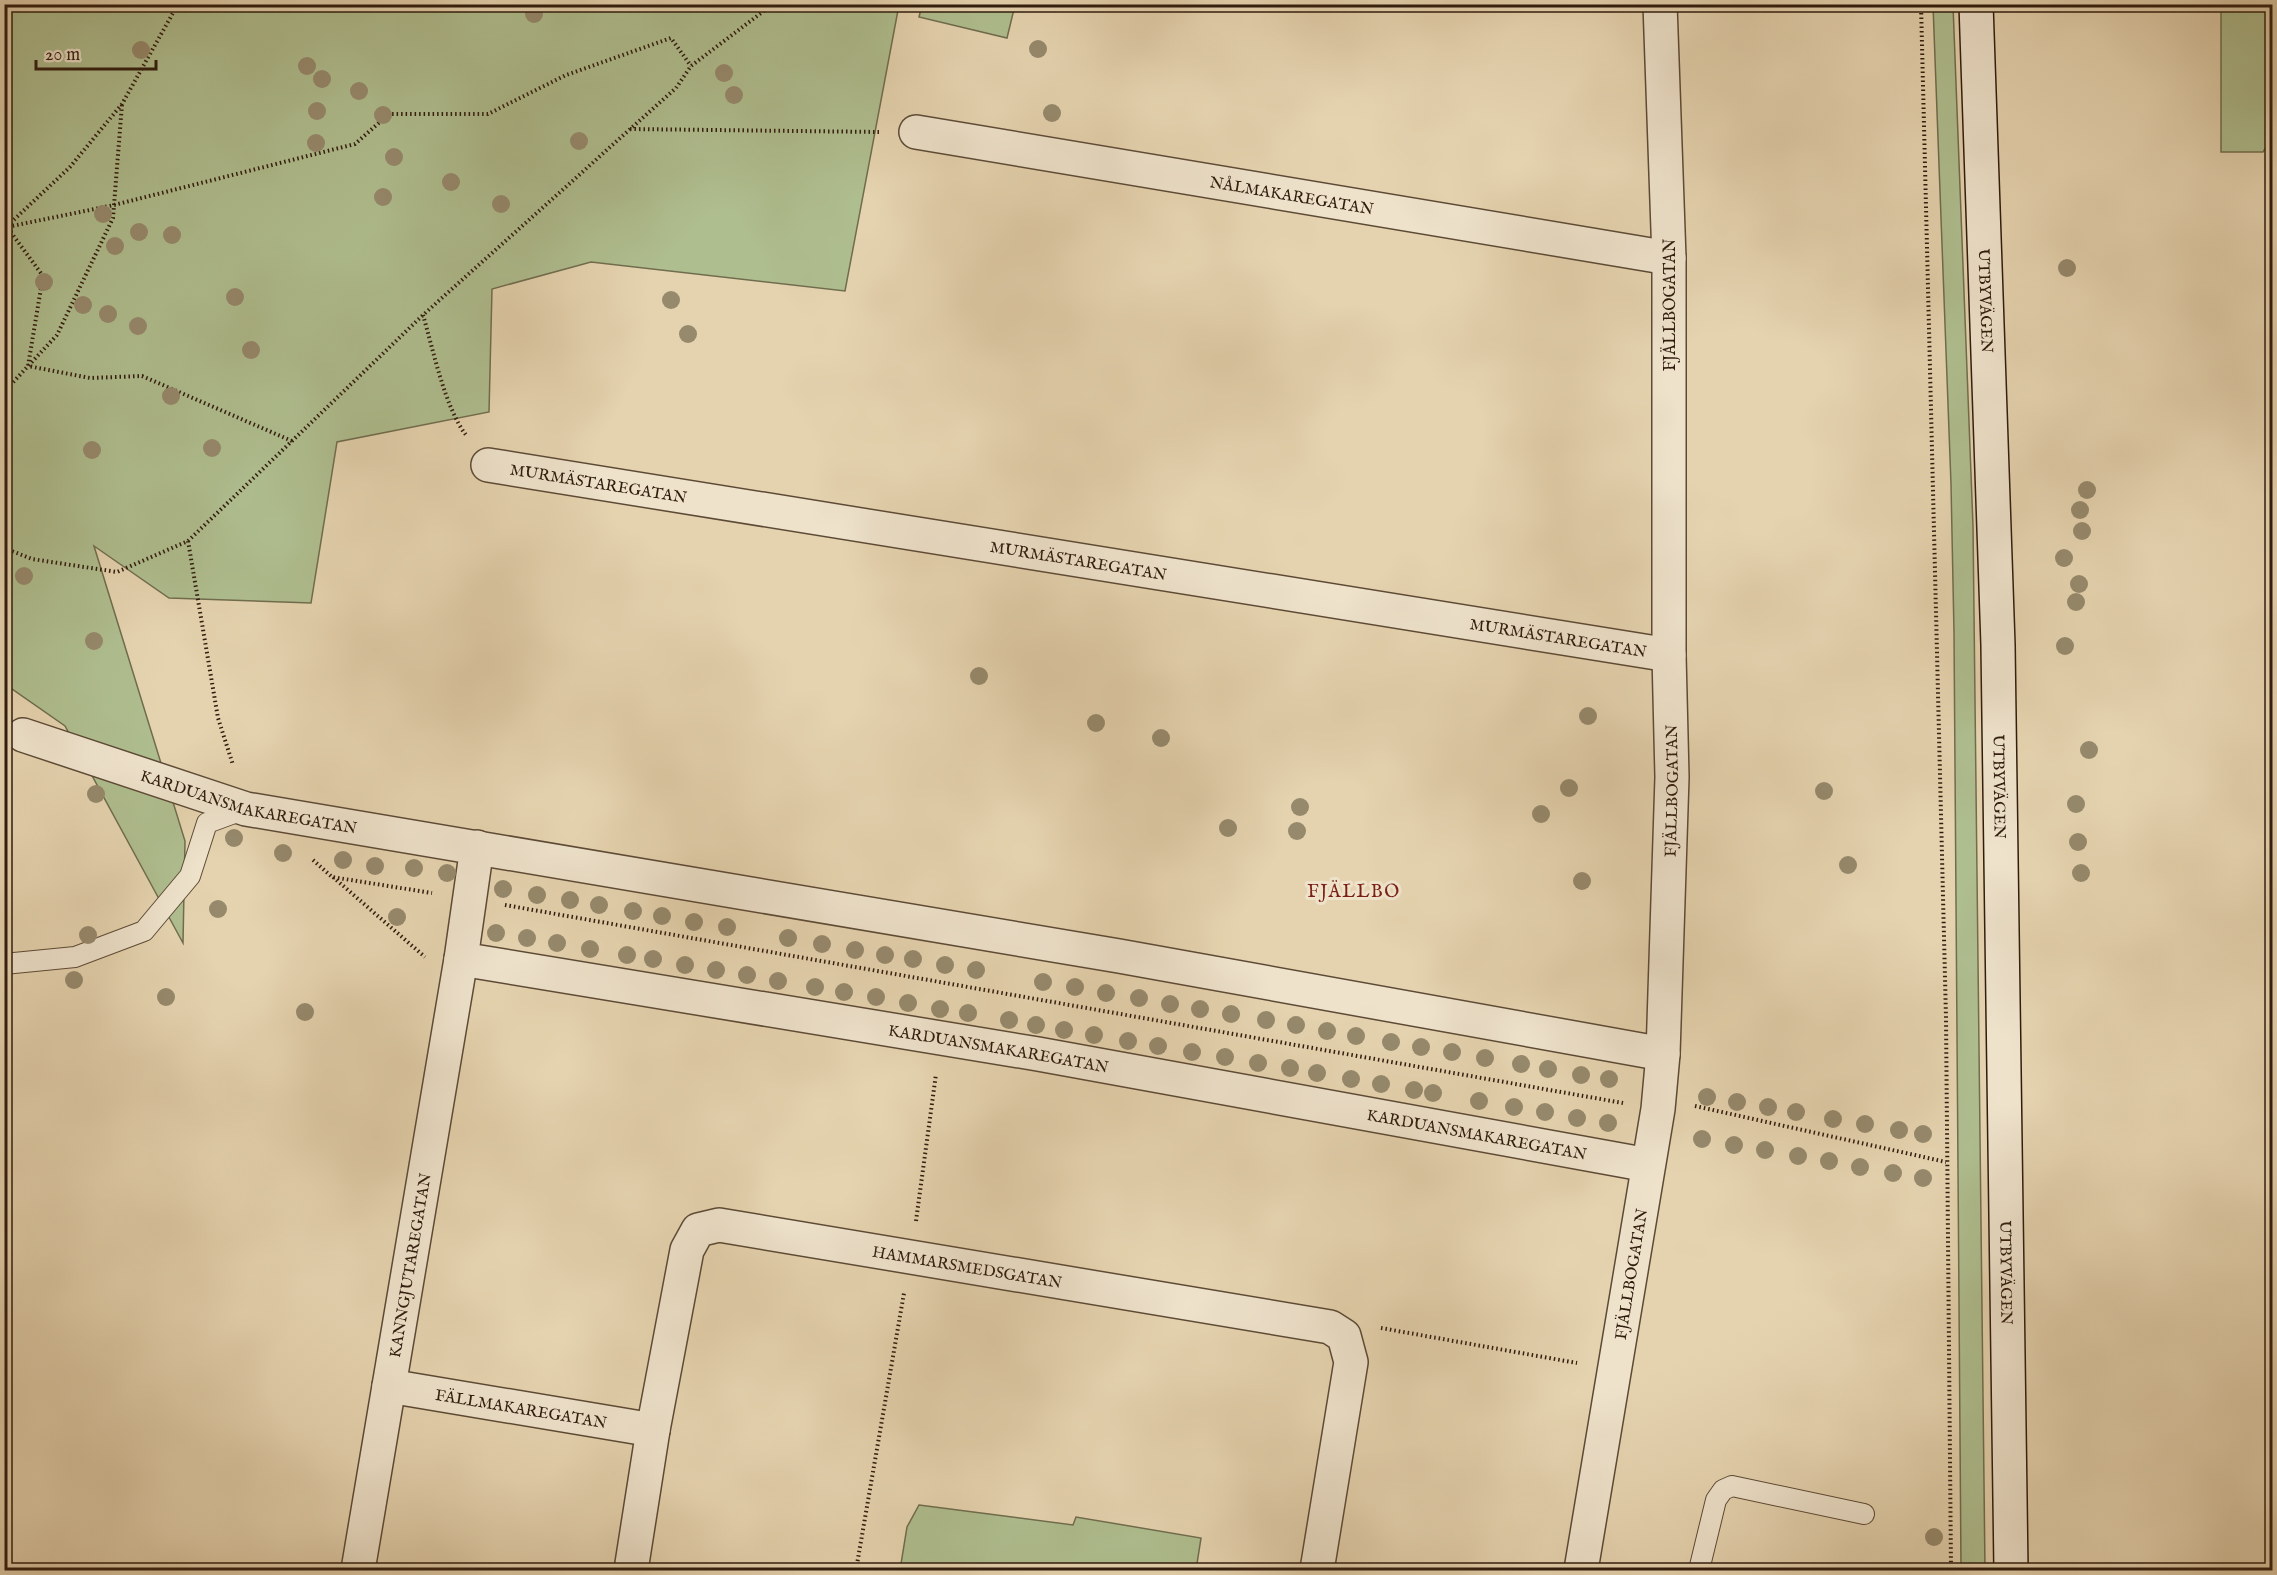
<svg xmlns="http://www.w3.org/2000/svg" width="2277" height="1575" font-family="'IM FELL English',serif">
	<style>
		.green { fill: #afbe8f; stroke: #706d4e; stroke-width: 1.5 }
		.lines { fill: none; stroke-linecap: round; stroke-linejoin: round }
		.lane-casing { stroke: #5d4a36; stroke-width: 22 }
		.street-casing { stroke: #5d4a36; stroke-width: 36 }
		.secondary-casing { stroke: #301c0e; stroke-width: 36 }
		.path { stroke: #301c0e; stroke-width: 4; stroke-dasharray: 1.5 3; stroke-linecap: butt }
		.lane { stroke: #eee2cb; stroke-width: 20 }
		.street { stroke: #eee2cb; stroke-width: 33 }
		.secondary { stroke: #eee2cb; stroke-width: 33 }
		.tree { fill: #96896c }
		.labels { text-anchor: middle; stroke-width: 6; stroke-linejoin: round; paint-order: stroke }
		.street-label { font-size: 16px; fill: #301c0e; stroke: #eee2cb }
		.neighbourhood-label { font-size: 18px; letter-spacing: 1.5px; fill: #7a1f14; stroke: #eee2cb }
	</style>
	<rect width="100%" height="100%" fill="#e5d3af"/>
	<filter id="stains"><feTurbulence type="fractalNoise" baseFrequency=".00333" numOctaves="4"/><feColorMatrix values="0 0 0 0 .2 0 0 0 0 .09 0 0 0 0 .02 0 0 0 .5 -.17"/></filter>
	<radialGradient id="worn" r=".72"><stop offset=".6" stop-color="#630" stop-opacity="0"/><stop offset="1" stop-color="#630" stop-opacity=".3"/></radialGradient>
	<path class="green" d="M 5,5 L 899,5 L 845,291 L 591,262 L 492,289 L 489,412 L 337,442 L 311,603 L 169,598 L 94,546 L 185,841 L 183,943 L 65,726 L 5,684 Z
		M 922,5 L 922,4 L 1015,5 L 1007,38 L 919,17 Z
		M 1933,5 L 1953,5 L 1973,526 L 1985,1570 L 1961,1570 L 1954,633 L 1951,484 Z
		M 2221,5 L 2272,5 L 2272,138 L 2263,152 L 2221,152 Z
		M 919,1505 L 1073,1525 L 1076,1517 L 1201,1538 L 1196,1570 L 900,1570 L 907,1527 Z"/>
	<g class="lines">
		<g class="lane-casing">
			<path id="lane" d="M 4,964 L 75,957 L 144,931 L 190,876 L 207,823 L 245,809
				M 1699,1570 L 1716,1500 L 1723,1490 L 1732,1486 L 1864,1514"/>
		</g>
		<g class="street-casing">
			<g id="street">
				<path id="s1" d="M 916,132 L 1669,258"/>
				<path id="s2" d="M 488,465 L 1669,655"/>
				<path id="s3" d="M 23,735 L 246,809 L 1119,956 L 1663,1054"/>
				<path id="s4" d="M 477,847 L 461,959 L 1038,1054 L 1648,1165"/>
				<path id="s5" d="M 389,1386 L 653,1430"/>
				<path id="s6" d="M 358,1570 L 461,959"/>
				<path id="s7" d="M 631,1570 L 653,1430 L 687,1250 L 698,1230 L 719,1225 L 1330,1327 L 1344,1336 L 1351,1362 L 1317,1570"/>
				<path id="s8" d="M 1581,1570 L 1658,1109 L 1663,1054 L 1672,777 L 1669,655 L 1669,258 L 1660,4"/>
			</g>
		</g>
		<g class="secondary-casing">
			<g id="secondary">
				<path id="s9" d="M 1976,4 L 1998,645 L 2011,1570"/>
			</g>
		</g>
		<path class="path" d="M 1921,4 L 1946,1018 L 1951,1570
			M 630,129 L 879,132
			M 4,229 L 70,167 L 122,104 L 178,4
			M 423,315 C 433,349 445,408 466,435
			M 4,392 L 57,335 L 113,218 L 122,104
			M 292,441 L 142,376 L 90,378 L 28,366 L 43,276 L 7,227 L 114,205 L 355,144 L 389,114 L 488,114 L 566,75 L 671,38 L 691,66
			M 188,541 L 218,718 L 233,765
			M 4,548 L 32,559 L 117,572 L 188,541 L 423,315 L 676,88 L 691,66 L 773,4
			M 313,860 L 332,877 L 432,893
			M 333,877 L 425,957
			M 505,905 L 1623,1103
			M 1695,1106 L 1946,1162
			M 916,1221 L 936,1074
			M 1381,1328 L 1577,1363
			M 856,1570 L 904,1293"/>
		<use href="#lane" class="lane"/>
		<use href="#street" class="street"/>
		<use href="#secondary" class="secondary"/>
	</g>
	<g class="tree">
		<circle cx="534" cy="14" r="9"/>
		<circle cx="1038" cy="49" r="9"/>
		<circle cx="141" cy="50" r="9"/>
		<circle cx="307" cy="66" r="9"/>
		<circle cx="724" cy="73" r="9"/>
		<circle cx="322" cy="79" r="9"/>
		<circle cx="359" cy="91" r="9"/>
		<circle cx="734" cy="95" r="9"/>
		<circle cx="317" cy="111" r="9"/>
		<circle cx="1052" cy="113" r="9"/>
		<circle cx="383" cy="115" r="9"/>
		<circle cx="579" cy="141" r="9"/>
		<circle cx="316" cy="143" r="9"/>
		<circle cx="394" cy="157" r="9"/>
		<circle cx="451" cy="182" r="9"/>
		<circle cx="383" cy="197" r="9"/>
		<circle cx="501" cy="204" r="9"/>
		<circle cx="103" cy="214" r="9"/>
		<circle cx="139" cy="232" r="9"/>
		<circle cx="172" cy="235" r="9"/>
		<circle cx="115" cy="246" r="9"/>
		<circle cx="2067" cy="268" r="9"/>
		<circle cx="44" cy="282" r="9"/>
		<circle cx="235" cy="297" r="9"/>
		<circle cx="671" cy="300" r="9"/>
		<circle cx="83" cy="305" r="9"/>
		<circle cx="108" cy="314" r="9"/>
		<circle cx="138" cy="326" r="9"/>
		<circle cx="688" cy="334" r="9"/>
		<circle cx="251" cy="350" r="9"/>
		<circle cx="171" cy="396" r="9"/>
		<circle cx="212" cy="448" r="9"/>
		<circle cx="92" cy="450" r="9"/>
		<circle cx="2087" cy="490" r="9"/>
		<circle cx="2080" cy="510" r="9"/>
		<circle cx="2082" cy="531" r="9"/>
		<circle cx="2064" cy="558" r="9"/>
		<circle cx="24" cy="576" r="9"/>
		<circle cx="2079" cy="584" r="9"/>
		<circle cx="2076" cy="602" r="9"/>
		<circle cx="94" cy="641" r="9"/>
		<circle cx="2065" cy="646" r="9"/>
		<circle cx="979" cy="676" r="9"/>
		<circle cx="1588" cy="716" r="9"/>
		<circle cx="1096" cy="723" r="9"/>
		<circle cx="1161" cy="738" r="9"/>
		<circle cx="2089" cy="750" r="9"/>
		<circle cx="1569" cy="788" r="9"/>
		<circle cx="1824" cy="791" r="9"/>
		<circle cx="96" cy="794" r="9"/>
		<circle cx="2076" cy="804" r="9"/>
		<circle cx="1300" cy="807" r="9"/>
		<circle cx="1541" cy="814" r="9"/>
		<circle cx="1228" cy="828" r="9"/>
		<circle cx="1297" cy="831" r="9"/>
		<circle cx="234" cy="838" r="9"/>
		<circle cx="2078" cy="842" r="9"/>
		<circle cx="283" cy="853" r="9"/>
		<circle cx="343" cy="860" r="9"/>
		<circle cx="1848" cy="865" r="9"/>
		<circle cx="375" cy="866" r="9"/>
		<circle cx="414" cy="868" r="9"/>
		<circle cx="447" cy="873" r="9"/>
		<circle cx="2081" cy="873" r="9"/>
		<circle cx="1582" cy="881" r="9"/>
		<circle cx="503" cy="889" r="9"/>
		<circle cx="537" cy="895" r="9"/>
		<circle cx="570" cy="900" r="9"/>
		<circle cx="599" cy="905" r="9"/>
		<circle cx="218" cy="909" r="9"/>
		<circle cx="633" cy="911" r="9"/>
		<circle cx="662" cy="916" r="9"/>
		<circle cx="397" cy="917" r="9"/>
		<circle cx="694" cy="922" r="9"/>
		<circle cx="727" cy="927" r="9"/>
		<circle cx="496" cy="933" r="9"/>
		<circle cx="88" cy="935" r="9"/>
		<circle cx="527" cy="938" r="9"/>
		<circle cx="788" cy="938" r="9"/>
		<circle cx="557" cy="943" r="9"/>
		<circle cx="822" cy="944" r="9"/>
		<circle cx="590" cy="949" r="9"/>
		<circle cx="855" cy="950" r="9"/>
		<circle cx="627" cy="955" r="9"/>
		<circle cx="885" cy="955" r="9"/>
		<circle cx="653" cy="959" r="9"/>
		<circle cx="913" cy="959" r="9"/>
		<circle cx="685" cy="965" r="9"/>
		<circle cx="945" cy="965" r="9"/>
		<circle cx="716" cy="970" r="9"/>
		<circle cx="976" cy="970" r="9"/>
		<circle cx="747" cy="975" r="9"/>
		<circle cx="74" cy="980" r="9"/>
		<circle cx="778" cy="981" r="9"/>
		<circle cx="1043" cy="982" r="9"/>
		<circle cx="815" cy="987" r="9"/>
		<circle cx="1075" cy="987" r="9"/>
		<circle cx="844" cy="992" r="9"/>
		<circle cx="1106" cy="993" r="9"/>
		<circle cx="166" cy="997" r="9"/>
		<circle cx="876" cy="997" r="9"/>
		<circle cx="1139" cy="998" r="9"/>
		<circle cx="908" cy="1003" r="9"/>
		<circle cx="1170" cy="1004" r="9"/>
		<circle cx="940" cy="1009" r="9"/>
		<circle cx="1200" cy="1009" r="9"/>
		<circle cx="305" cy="1012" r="9"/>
		<circle cx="968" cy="1013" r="9"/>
		<circle cx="1231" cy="1014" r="9"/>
		<circle cx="1009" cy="1020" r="9"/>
		<circle cx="1266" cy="1020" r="9"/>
		<circle cx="1036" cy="1025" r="9"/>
		<circle cx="1296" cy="1025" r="9"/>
		<circle cx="1064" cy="1030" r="9"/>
		<circle cx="1327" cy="1031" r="9"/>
		<circle cx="1094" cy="1035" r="9"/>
		<circle cx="1356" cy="1036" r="9"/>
		<circle cx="1128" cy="1041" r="9"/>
		<circle cx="1391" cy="1042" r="9"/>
		<circle cx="1158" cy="1046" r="9"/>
		<circle cx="1421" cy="1047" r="9"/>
		<circle cx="1192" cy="1052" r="9"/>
		<circle cx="1452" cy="1052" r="9"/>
		<circle cx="1225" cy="1057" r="9"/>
		<circle cx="1485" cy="1058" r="9"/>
		<circle cx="1258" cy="1063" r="9"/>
		<circle cx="1521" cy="1064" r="9"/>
		<circle cx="1290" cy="1068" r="9"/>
		<circle cx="1548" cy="1069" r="9"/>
		<circle cx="1317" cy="1073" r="9"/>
		<circle cx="1581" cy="1075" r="9"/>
		<circle cx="1351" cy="1079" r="9"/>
		<circle cx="1609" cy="1079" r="9"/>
		<circle cx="1381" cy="1084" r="9"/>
		<circle cx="1414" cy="1090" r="9"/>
		<circle cx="1433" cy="1093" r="9"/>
		<circle cx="1707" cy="1097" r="9"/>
		<circle cx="1479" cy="1101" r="9"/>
		<circle cx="1737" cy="1102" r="9"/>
		<circle cx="1514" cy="1107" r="9"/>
		<circle cx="1768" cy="1107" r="9"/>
		<circle cx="1545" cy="1112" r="9"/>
		<circle cx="1796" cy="1112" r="9"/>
		<circle cx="1577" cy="1118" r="9"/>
		<circle cx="1833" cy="1119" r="9"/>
		<circle cx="1608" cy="1123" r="9"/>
		<circle cx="1865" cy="1124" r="9"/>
		<circle cx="1899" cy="1130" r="9"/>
		<circle cx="1923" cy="1134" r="9"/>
		<circle cx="1702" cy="1139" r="9"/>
		<circle cx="1734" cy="1145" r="9"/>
		<circle cx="1765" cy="1150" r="9"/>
		<circle cx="1798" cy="1156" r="9"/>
		<circle cx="1829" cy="1161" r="9"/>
		<circle cx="1860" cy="1167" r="9"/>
		<circle cx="1893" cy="1173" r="9"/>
		<circle cx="1923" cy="1178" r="9"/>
		<circle cx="1934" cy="1537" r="9"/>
	</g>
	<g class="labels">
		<g class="street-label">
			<text dy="6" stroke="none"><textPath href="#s1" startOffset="381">NÅLMAKAREGATAN</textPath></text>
			<text dy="6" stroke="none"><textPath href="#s9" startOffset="297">UTBYVÄGEN</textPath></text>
			<text transform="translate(1669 305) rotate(-90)" y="6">FJÄLLBOGATAN</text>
			<text dy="6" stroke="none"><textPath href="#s2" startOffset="112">MURMÄSTAREGATAN</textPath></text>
			<text dy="6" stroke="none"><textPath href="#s2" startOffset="598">MURMÄSTAREGATAN</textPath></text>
			<text dy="6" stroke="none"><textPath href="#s2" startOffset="1084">MURMÄSTAREGATAN</textPath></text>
			<text dy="6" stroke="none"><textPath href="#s9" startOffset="783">UTBYVÄGEN</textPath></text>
			<text dy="6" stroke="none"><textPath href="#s8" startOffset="786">FJÄLLBOGATAN</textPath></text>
			<text dy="6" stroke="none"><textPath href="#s3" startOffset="236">KARDUANSMAKAREGATAN</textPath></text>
			<text dy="6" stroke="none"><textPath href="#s4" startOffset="658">KARDUANSMAKAREGATAN</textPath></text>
			<text dy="6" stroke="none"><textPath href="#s4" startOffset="1144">KARDUANSMAKAREGATAN</textPath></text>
			<text dy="6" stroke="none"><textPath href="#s6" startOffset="309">KANNGJUTAREGATAN</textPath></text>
			<text dy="6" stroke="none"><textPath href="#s7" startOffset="621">HAMMARSMEDSGATAN</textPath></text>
			<text dy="6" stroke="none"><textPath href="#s9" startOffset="1269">UTBYVÄGEN</textPath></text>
			<text dy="6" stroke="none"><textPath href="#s8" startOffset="300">FJÄLLBOGATAN</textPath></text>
			<text dy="6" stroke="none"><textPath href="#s5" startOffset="134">FÄLLMAKAREGATAN</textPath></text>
		</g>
		<g class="neighbourhood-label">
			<text x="1354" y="897">FJÄLLBO</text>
		</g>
	</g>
	<rect width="2277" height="1575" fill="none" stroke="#e5d3af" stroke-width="24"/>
	<rect x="6" y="6" width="2265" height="1563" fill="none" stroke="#301c0e" stroke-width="3"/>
	<rect x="12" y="12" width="2253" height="1551" fill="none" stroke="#301c0e" stroke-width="1.5"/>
	<path d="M36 60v9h120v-9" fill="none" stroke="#301c0e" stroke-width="3"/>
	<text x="45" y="60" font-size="18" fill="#301c0e" stroke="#eee2cb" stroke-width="4.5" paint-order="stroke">20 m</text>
	<rect width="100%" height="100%" filter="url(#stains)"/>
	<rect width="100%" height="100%" fill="url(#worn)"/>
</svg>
